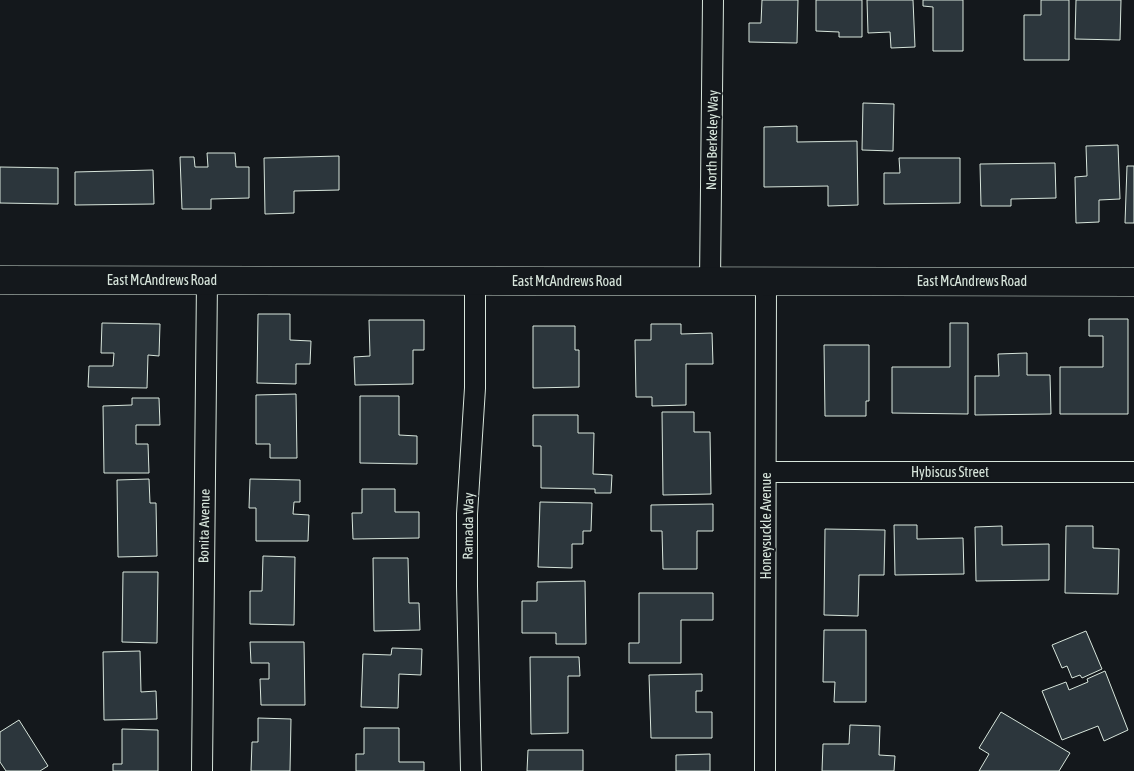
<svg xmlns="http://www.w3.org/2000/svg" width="1134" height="771" font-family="'Asap Condensed',sans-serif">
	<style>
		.building { fill: #2c363c; stroke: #d8e6dc }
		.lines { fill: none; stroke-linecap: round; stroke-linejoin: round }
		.minor-casing { stroke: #d8e6dc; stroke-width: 22 }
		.secondary-casing { stroke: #d8e6dc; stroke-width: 29 }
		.minor { stroke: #14181c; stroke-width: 20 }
		.secondary { stroke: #14181c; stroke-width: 28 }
		.labels { text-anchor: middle; stroke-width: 4; stroke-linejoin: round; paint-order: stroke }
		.street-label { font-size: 14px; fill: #d8e6dc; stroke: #14181c }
	</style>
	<rect width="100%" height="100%" fill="#14181c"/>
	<path class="building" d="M 762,0 L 798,0 L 797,43 L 749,42 L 749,23 L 761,23 Z
		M 816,0 L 862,0 L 862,37 L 839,37 L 839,32 L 816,31 Z
		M 867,0 L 913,0 L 915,47 L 891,48 L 890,32 L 868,33 Z
		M 923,0 L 963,0 L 963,51 L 933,51 L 933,7 L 923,6 Z
		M 1041,0 L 1069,0 L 1069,60 L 1024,60 L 1024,15 L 1041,15 Z
		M 1076,0 L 1121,0 L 1120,40 L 1075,39 Z
		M 863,103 L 894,104 L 893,151 L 862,150 Z
		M 797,126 L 797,142 L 857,141 L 858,205 L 828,206 L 828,186 L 764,187 L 764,127 Z
		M 1118,145 L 1120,199 L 1099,200 L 1099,222 L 1076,223 L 1075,177 L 1087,176 L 1086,146 Z
		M 207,153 L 235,153 L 236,167 L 249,167 L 249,198 L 211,199 L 211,209 L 182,209 L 180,157 L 194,157 L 195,167 L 208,167 Z
		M 339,156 L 339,190 L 294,191 L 294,213 L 265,214 L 264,158 Z
		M 899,158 L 960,158 L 960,203 L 884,204 L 884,173 L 900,173 Z
		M 1055,163 L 1056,198 L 1011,199 L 1011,206 L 981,206 L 980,164 Z
		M 1127,166 L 1134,166 L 1134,223 L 1125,223 Z
		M 0,167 L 58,168 L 58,204 L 0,203 Z
		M 153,170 L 154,204 L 75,205 L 75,172 Z
		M 258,314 L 290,314 L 290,340 L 311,341 L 310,364 L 296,364 L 296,384 L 257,383 Z
		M 1089,319 L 1128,319 L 1128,414 L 1060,414 L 1060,367 L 1103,367 L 1103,336 L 1089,336 Z
		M 369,320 L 424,320 L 424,350 L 413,350 L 413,384 L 355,385 L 354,357 L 370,356 Z
		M 102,323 L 160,324 L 159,356 L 148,355 L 147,388 L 88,387 L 89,366 L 113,366 L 114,353 L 101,353 Z
		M 950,323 L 968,323 L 968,414 L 892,413 L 892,367 L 950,367 Z
		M 651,324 L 681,324 L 681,334 L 712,333 L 713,364 L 686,364 L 686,405 L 652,406 L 652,397 L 636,397 L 635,340 L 651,340 Z
		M 533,326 L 575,326 L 575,350 L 579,350 L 579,387 L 533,388 Z
		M 824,345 L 869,345 L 869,401 L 866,401 L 866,416 L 825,416 Z
		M 1027,353 L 1027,375 L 1050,375 L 1051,414 L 975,415 L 975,376 L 999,376 L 998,354 Z
		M 296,394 L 297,458 L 270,458 L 270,444 L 256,444 L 256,395 Z
		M 360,396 L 399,396 L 399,435 L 417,436 L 417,464 L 360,463 Z
		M 132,398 L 159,398 L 160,425 L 136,425 L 136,444 L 148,444 L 149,473 L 104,473 L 103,406 L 132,405 Z
		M 662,412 L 694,412 L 694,432 L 710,432 L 711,494 L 663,495 Z
		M 533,415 L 578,415 L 578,433 L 594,433 L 593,474 L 612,475 L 611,493 L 595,493 L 595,489 L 541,488 L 541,446 L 533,446 Z
		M 149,479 L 150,503 L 156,503 L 157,556 L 118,557 L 117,480 Z
		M 250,479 L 300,480 L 300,502 L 294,502 L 293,514 L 309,515 L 308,541 L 256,541 L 256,508 L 249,508 Z
		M 362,489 L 395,489 L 395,512 L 419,512 L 419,538 L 353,539 L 352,513 L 362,513 Z
		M 540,502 L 592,503 L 591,531 L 583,531 L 583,544 L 572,544 L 572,568 L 538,567 Z
		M 713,504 L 713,531 L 697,531 L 697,569 L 663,569 L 662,531 L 651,531 L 651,505 Z
		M 894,525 L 917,525 L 917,539 L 963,538 L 964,574 L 895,575 Z
		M 1002,526 L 1002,545 L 1049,544 L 1049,580 L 976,581 L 975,527 Z
		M 1066,526 L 1093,526 L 1093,548 L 1119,549 L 1118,594 L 1065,593 Z
		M 825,529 L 885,530 L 884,575 L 859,575 L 858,616 L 824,615 Z
		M 263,556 L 295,557 L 294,625 L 250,624 L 250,591 L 262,591 Z
		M 373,558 L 408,558 L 409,603 L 419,603 L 420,630 L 374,631 Z
		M 123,572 L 158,572 L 157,643 L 122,642 Z
		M 585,581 L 586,644 L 556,644 L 556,633 L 522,633 L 522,601 L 537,601 L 537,582 Z
		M 639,593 L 713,593 L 713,620 L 681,620 L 681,663 L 629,663 L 629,643 L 639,643 Z
		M 824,630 L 866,630 L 866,702 L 834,702 L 835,682 L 823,682 Z
		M 1086,631 L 1102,669 L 1082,678 L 1080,675 L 1072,678 L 1067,666 L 1062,668 L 1052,645 Z
		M 250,642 L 304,642 L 305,705 L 261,705 L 260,679 L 269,679 L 269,663 L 251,663 Z
		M 392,648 L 422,649 L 421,675 L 399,674 L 398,708 L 361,707 L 363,654 L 391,655 Z
		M 140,651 L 141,692 L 156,691 L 157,719 L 104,720 L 103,652 Z
		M 530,657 L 579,657 L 580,676 L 568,676 L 568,733 L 531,734 Z
		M 1105,671 L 1128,730 L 1104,741 L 1098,726 L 1062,740 L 1042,691 L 1066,682 L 1069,690 L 1088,682 L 1087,679 Z
		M 702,674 L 702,691 L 696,691 L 696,712 L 712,712 L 712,738 L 651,738 L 649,675 Z
		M 1001,712 L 1070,753 L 1059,771 L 979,771 L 989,754 L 979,748 Z
		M 258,718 L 291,719 L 290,771 L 251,771 L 252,742 L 258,742 Z
		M 19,720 L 48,766 L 40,771 L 6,771 L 0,762 L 0,732 Z
		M 850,725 L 880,726 L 879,755 L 895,756 L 894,771 L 822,771 L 823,744 L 849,744 Z
		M 364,728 L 399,728 L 399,762 L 424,762 L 424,771 L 356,771 L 356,754 L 364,754 Z
		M 122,729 L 158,730 L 158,771 L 113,771 L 113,764 L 122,764 Z
		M 528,750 L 583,750 L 583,771 L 527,771 Z
		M 710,754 L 710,771 L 676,771 L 676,755 Z"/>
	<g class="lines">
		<g class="minor-casing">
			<path id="minor" d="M 710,281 L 713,0
				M 767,472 L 1134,472
				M 202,771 L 207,280
				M 471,771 L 467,586 L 467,514 L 475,388 L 475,281
				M 765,771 L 766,281"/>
		</g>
		<g class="secondary-casing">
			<path id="secondary" d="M 0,280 L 1134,282"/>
		</g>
		<use href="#minor" class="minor"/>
		<use href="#secondary" class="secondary"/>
	</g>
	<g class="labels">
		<g class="street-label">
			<text transform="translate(712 140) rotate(-89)" y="5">North Berkeley Way</text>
			<text x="162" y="285">East McAndrews Road</text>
			<text x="567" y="286">East McAndrews Road</text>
			<text x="972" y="286">East McAndrews Road</text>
			<text x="950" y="477">Hybiscus Street</text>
			<text transform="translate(204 526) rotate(-89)" y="5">Bonita Avenue</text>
			<text transform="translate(468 526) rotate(-89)" y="5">Ramada Way</text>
			<text transform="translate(766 526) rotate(-90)" y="5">Honeysuckle Avenue</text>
		</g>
	</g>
</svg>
